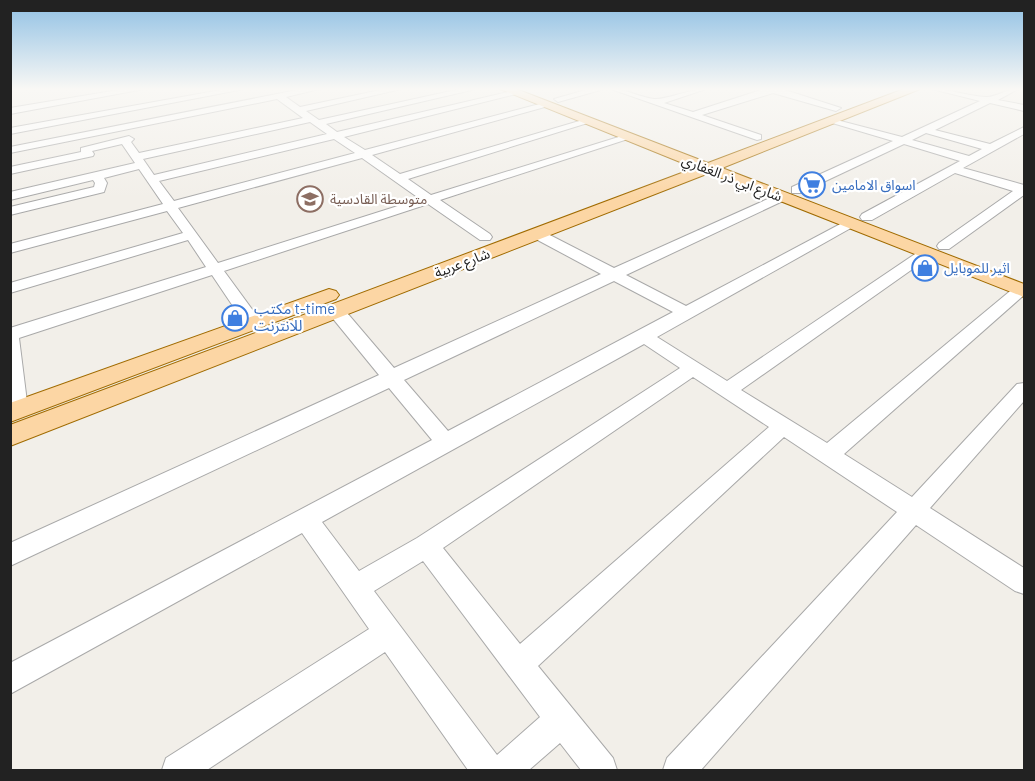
<svg xmlns="http://www.w3.org/2000/svg" width="1035" height="781" font-family="Barlow,'Noto Sans Arabic',sans-serif">
	<style>
		.lines { fill: none; stroke-linecap: round; stroke-linejoin: round }
		.minor-casing { stroke: #a9a9a9; stroke-width: 2 }
		.major-casing { stroke: #a06b00; stroke-width: 2 }
		.minor { fill: #fff; fill-rule: evenodd }
		.major { fill: #fcd6a4; fill-rule: evenodd }
		.labels { text-anchor: middle; stroke-width: 4.5; stroke-linejoin: round; paint-order: stroke }
		.far-street-label { font-size: 14px; fill: #222; stroke: #fff }
		.far-shop-label { font-size: 14px; fill: #366cbe; stroke: #fff; text-anchor: start }
		.far-education-label { font-size: 14px; fill: #785e54; stroke: #fff; text-anchor: start }
		.shop-label { font-size: 15px; fill: #366cbe; stroke: #fff; text-anchor: start }
	</style>
	<rect width="100%" height="100%" fill="#f2efe9"/>
	<g class="lines">
		<g class="minor-casing">
			<path id="minor" d="M 10,89 L 15,89 L 11,92 Z
				M 124,89 L 144,89 L 10,114 L 10,108 Z
				M 226,89 L 244,89 L 10,134 L 10,128 Z
				M 302,89 L 319,89 L 286,97 L 300,107 L 385,89 L 401,89 L 306,111 L 319,120 L 460,89 L 476,89 L 326,124 L 337,132 L 516,90 L 520,93 L 344,137 L 365,150 L 547,102 L 552,105 L 372,155 L 400,174 L 586,119 L 594,121 L 408,179 L 431,195 L 625,135 L 634,137 L 440,200 L 490,234 L 492,237 L 490,240 L 480,240 L 428,204 L 224,271 L 262,323 L 259,327 L 247,327 L 212,275 L 19,338 L 28,410 L 25,415 L 18,417 L 11,415 L 10,328 L 206,267 L 188,240 L 10,293 L 10,283 L 183,233 L 167,211 L 10,253 L 10,244 L 163,204 L 139,169 L 104,178 L 107,183 L 104,192 L 10,215 L 10,207 L 94,187 L 95,183 L 93,180 L 10,200 L 10,192 L 135,163 L 122,144 L 92,151 L 94,154 L 93,156 L 10,174 L 10,167 L 81,152 L 81,148 L 129,136 L 134,139 L 131,142 L 139,153 L 303,118 L 277,99 L 10,153 L 10,147 ZM 310,122 L 327,134 L 154,175 L 143,159 ZM 334,139 L 355,153 L 174,201 L 159,181 ZM 362,158 L 420,199 L 218,263 L 178,208 Z
				M 589,89 L 604,89 L 558,102 L 554,99 Z
				M 611,89 C 627,89 638,97 654,99 C 666,100 689,89 706,89 L 664,103 L 693,112 L 764,89 L 782,89 L 841,108 L 836,111 L 773,93 L 702,115 L 761,135 L 761,139 L 757,140 Z
				M 932,89 C 950,89 967,96 985,97 C 995,98 1006,89 1018,89 L 998,100 L 1024,105 L 1024,111 L 990,103 L 935,130 L 990,144 L 1024,127 L 1024,134 L 963,168 L 1024,185 L 1024,195 L 949,249 L 939,249 L 937,246 L 939,243 L 1013,191 L 955,173 L 872,220 L 862,220 L 860,217 L 862,214 L 960,161 L 904,144 L 800,193 L 792,193 L 792,187 L 893,141 L 829,122 L 829,118 L 902,137 L 980,101 ZM 926,133 L 982,149 L 969,156 L 912,140 Z
				M 781,193 L 785,194 L 787,197 L 785,200 L 626,275 L 686,306 L 846,221 L 856,221 L 858,224 L 657,337 L 727,381 L 921,250 L 931,250 L 933,253 L 931,256 L 741,390 L 827,443 L 1015,287 L 1024,286 L 1024,295 L 844,454 L 912,497 L 1017,384 L 1024,383 L 1024,401 L 930,508 L 1024,568 L 1024,594 L 1015,591 L 916,525 L 701,770 L 663,770 L 667,758 L 897,512 L 784,437 L 538,666 L 613,758 L 617,770 L 581,770 L 560,743 L 529,770 L 468,770 L 385,652 L 207,770 L 162,770 L 166,758 L 369,629 L 302,533 L 10,694 L 10,663 L 432,440 L 389,388 L 10,566 L 10,543 L 379,375 L 330,315 L 328,311 L 330,307 L 342,307 L 394,368 L 601,274 L 532,237 L 530,234 L 532,231 L 542,231 L 614,268 ZM 614,281 L 673,312 L 448,431 L 404,380 ZM 644,344 L 680,368 L 417,538 L 359,571 L 322,522 ZM 693,377 L 769,427 L 520,644 L 443,548 ZM 423,561 L 540,717 L 497,755 L 374,591 Z"/>
		</g>
		<g class="major-casing">
			<path id="major" d="M 500,89 L 516,89 L 708,163 L 904,89 L 920,89 L 722,168 L 1024,284 L 1024,297 L 709,173 L 10,446 L 10,425 L 695,168 Z
				M 329,289 L 336,291 L 339,295 L 336,299 L 10,422 L 10,403 Z"/>
		</g>
		<use href="#minor" class="minor"/>
		<use href="#major" class="major"/>
	</g>
	<linearGradient id="sky" x2="0" y2="1"><stop stop-color="#8fc0e4"/><stop offset="0.45" stop-color="#f9f8f5"/><stop offset="1" stop-color="#f9f8f5" stop-opacity="0"/></linearGradient>
	<rect width="1035" height="198" fill="url(#sky)"/>
	<defs>
		<g id="supermarket-ring" transform="scale(1.35)"><circle r="9.5" fill="#fff" stroke="#3f7fe0" stroke-width="1.5"/><path d="M-6-5.5h2.5l.6 2H6L4.5 2H-2.5L-4.4-4H-6ZM-1.5 3.2a1.3 1.3 0 1 0 .1 0ZM3 3.2a1.3 1.3 0 1 0 .1 0Z" fill="#3f7fe0"/></g>
		<g id="school-ring" transform="scale(1.35)"><circle r="9.5" fill="#fff" stroke="#8d6e63" stroke-width="1.5"/><path d="M0-5L7-2L0 1L-7-2ZM-4 1L0 2.5L4 1V4Q0 6-4 4Z" fill="#8d6e63"/></g>
		<g id="shop-ring" transform="scale(1.35)"><circle r="9.5" fill="#fff" stroke="#3f7fe0" stroke-width="1.5"/><path d="M-5-2.5h2.3a2.7 3.5 0 0 1 5.4 0H5L5.5 6h-11ZM-1.5-2.5h3a1.5 2.3 0 0 0-3 0Z" fill="#3f7fe0"/></g>
	</defs>
	<g fill-rule="evenodd">
		<use href="#supermarket-ring" x="812" y="185"/>
		<use href="#school-ring" x="310" y="199"/>
		<use href="#shop-ring" x="925" y="268"/>
		<use href="#shop-ring" x="235" y="318"/>
	</g>
	<g class="labels">
		<g class="far-street-label">
			<text transform="translate(732 178) rotate(21)" y="5">شارع ابي ذر الغفاري</text>
			<text transform="translate(462 263) rotate(-21)" y="5">شارع عربية</text>
		</g>
		<g class="far-shop-label">
			<text x="832" y="190">اسواق الامامين</text>
			<text x="944" y="273">اثير للموبايل</text>
		</g>
		<g class="far-education-label">
			<text x="330" y="204">متوسطة القادسية</text>
		</g>
		<g class="shop-label">
			<text x="254" y="314">مكتب t-time<tspan x="254" dy="17">للانترنت</tspan></text>
		</g>
	</g>
	<rect width="1035" height="781" fill="none" stroke="#222222" stroke-width="24"/>
</svg>
